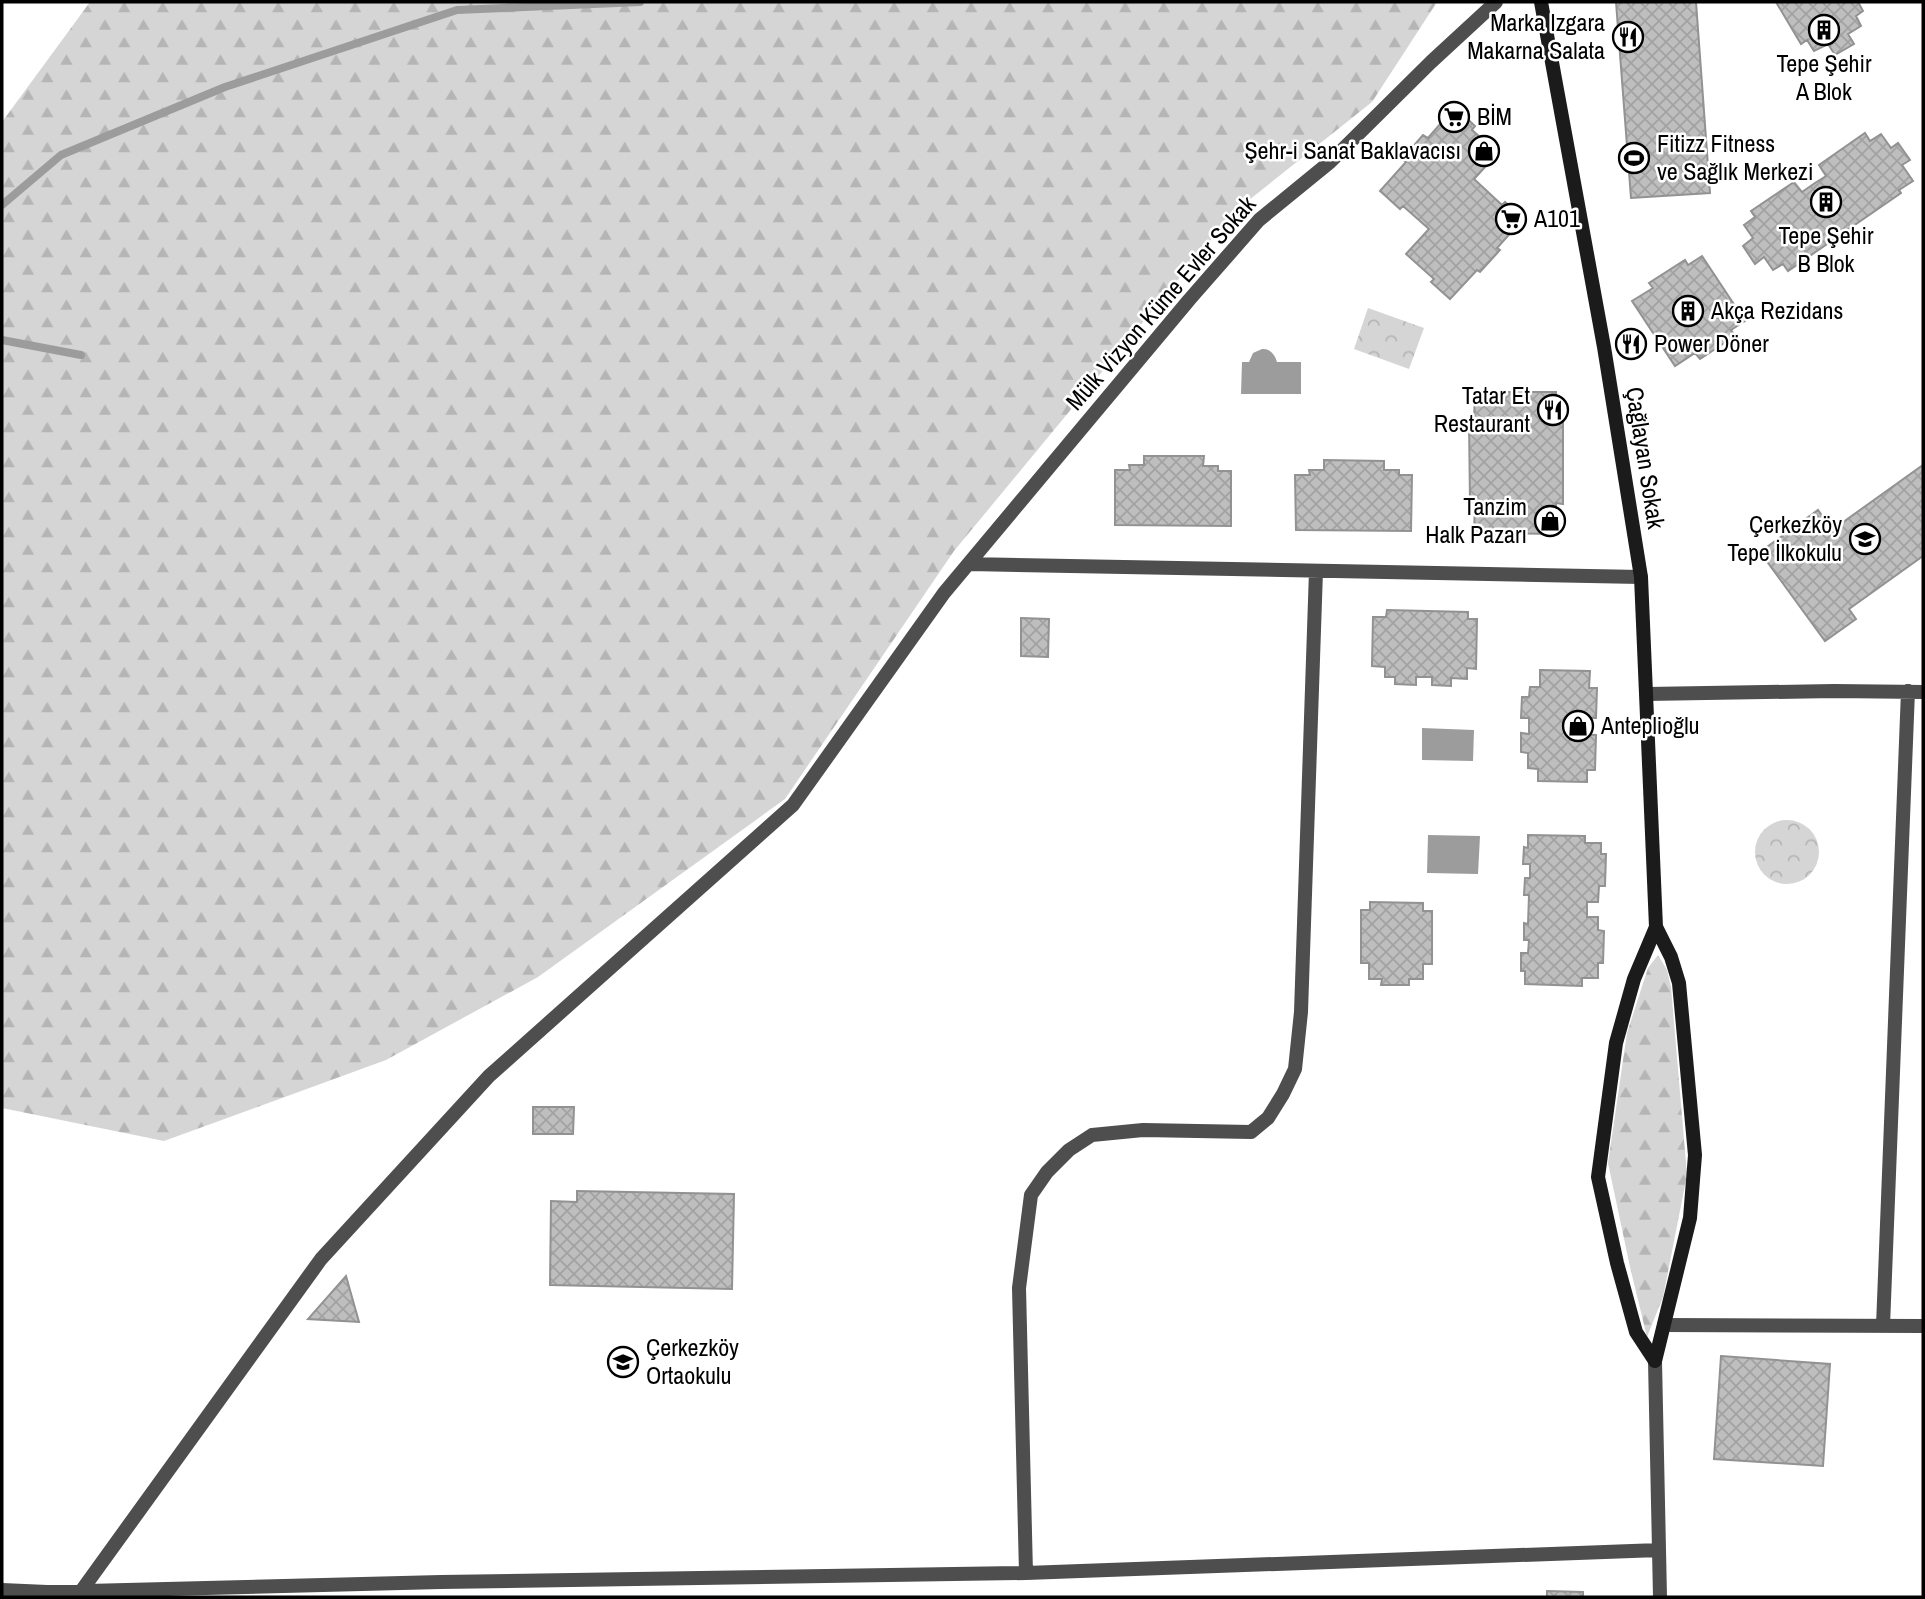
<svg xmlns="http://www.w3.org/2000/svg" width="1925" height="1599" font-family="'Archivo Narrow',sans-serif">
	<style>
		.forest { fill: url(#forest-firs) }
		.park { fill: url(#park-crowns) }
		.water { fill: #9c9c9c }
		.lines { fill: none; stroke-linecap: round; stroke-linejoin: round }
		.stream { stroke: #9c9c9c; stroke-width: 8 }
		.building { fill: url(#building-cross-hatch); stroke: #929292; stroke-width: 2 }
		.street { stroke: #4e4e4e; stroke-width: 14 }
		.secondary { stroke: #1b1b1b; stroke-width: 14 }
		.labels { text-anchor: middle; stroke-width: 5; stroke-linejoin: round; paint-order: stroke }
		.poi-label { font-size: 24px; fill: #000; stroke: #fff; text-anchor: start }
		.street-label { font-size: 24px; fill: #000; stroke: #fff }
	</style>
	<defs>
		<pattern id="forest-firs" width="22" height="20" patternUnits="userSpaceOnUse" patternTransform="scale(1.75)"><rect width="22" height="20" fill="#d5d5d5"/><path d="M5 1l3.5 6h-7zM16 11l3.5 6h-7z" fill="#b5b5b5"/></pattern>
		<pattern id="park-crowns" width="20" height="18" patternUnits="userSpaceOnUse" patternTransform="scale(1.75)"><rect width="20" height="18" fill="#d5d5d5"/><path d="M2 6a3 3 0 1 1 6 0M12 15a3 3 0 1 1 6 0" fill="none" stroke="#b5b5b5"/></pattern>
		<pattern id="building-cross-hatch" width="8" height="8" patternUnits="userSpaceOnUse" patternTransform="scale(1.75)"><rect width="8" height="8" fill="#bebebe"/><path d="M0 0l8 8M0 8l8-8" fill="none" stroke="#a2a2a2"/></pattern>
	</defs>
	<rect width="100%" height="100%" fill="#fff"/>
	<path class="forest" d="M 90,2 L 1437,2 L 1372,102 L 1234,212 L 954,551 L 785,799 L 538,977 L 386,1060 L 164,1141 L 2,1108 L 2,122 Z
		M 1658,955 L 1667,970 L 1671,987 L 1687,1175 L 1663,1297 L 1647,1337 L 1630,1267 L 1608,1163 L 1627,1033 L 1648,968 Z"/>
	<path class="park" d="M 1368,308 L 1424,328 L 1409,369 L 1354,349 Z
		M1755 852a32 32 0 1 1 64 0a32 32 0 1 1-64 0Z"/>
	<path class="water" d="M 1262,349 C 1270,348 1275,355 1277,362 L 1301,362 L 1301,394 L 1241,394 L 1242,362 L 1249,362 L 1253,353 Z
		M 1422,728 L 1474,730 L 1473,761 L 1422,760 Z
		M 1428,835 L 1480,836 L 1478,874 L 1427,873 Z"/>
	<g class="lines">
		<path class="stream" d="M 2,205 L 61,155 L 225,87 L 457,10 L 640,2
			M 2,340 L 81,355"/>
	</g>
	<path class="building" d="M 1616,2 L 1696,2 L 1710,193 L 1631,198 Z
		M 1776,2 L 1858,2 L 1863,11 L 1856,16 L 1861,26 L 1848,34 L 1854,44 L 1835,55 L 1828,44 L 1814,51 L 1807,40 L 1801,44 Z
		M 1455,107 L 1475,126 L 1472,130 L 1498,153 L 1474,179 L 1502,205 L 1505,202 L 1523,219 L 1497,248 L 1500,250 L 1480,272 L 1477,270 L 1450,299 L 1431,282 L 1434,279 L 1406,254 L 1429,229 L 1403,206 L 1400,209 L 1380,191 L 1406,162 L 1402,159 L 1423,135 L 1428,138 Z
		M 1865,133 L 1870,141 L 1881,134 L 1891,148 L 1898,143 L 1910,160 L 1902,165 L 1913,181 L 1899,190 L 1901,193 L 1788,271 L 1783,264 L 1773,270 L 1764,257 L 1755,264 L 1743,246 L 1753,238 L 1744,225 L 1755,217 L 1751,211 L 1794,182 L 1802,192 L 1815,183 L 1826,176 L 1819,165 Z
		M 1702,256 L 1745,321 L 1731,330 L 1735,336 L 1700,359 L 1695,353 L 1675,366 L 1632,301 L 1653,288 L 1649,283 L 1685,260 L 1688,265 Z
		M 1475,392 L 1556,392 L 1556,422 L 1563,421 L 1563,504 L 1556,503 L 1556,534 L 1474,533 L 1475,503 L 1470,503 L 1469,421 L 1474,421 Z
		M 1144,456 L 1204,456 L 1203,466 L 1218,466 L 1218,471 L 1231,471 L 1231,526 L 1115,525 L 1115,470 L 1130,470 L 1129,465 L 1144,465 Z
		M 1324,460 L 1384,461 L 1384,470 L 1399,470 L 1399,475 L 1412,475 L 1411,531 L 1296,530 L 1295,475 L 1310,475 L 1309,470 L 1324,470 Z
		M 1923,465 L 1923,556 L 1849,609 L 1856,619 L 1825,641 L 1760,552 L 1818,510 L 1832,530 Z
		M 1387,610 L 1468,612 L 1468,619 L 1477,619 L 1476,669 L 1467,668 L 1467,679 L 1451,678 L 1451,686 L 1432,685 L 1432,677 L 1416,677 L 1416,685 L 1395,684 L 1395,677 L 1385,677 L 1385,667 L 1372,666 L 1373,617 L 1386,617 Z
		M 1021,618 L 1049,619 L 1048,657 L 1021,656 Z
		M 1540,670 L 1590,671 L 1589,688 L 1597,688 L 1596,718 L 1577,718 L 1577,734 L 1596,735 L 1595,770 L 1587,770 L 1587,782 L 1538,781 L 1538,769 L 1528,768 L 1528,753 L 1521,752 L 1521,733 L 1529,734 L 1529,718 L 1521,718 L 1522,697 L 1529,697 L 1530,687 L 1540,687 Z
		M 1528,835 L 1585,836 L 1585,843 L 1601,843 L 1601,854 L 1606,854 L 1605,886 L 1599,886 L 1598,902 L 1587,902 L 1587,917 L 1598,917 L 1598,930 L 1604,931 L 1603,963 L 1598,963 L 1598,978 L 1582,978 L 1582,986 L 1525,984 L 1525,971 L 1521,971 L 1521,953 L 1528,953 L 1529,940 L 1524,940 L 1524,923 L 1528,924 L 1529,895 L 1524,895 L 1525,878 L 1530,878 L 1530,864 L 1523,864 L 1524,847 L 1528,848 Z
		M 1370,902 L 1423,903 L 1423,911 L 1432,911 L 1432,964 L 1423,964 L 1423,979 L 1409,979 L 1409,985 L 1381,985 L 1382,979 L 1369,979 L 1369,963 L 1361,963 L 1361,910 L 1370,910 Z
		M 533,1107 L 574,1107 L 573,1134 L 533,1134 Z
		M 577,1191 L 734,1194 L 732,1289 L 550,1285 L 551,1201 L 577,1202 Z
		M 346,1276 L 359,1322 L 308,1319 Z
		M 1721,1356 L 1830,1364 L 1823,1466 L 1714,1459 Z
		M 1547,1591 L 1583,1592 L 1583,1597 L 1547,1597 Z"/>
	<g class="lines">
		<path class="street" d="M 969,564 L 1641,577
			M 1647,694 L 1834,691 L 1923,692
			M 1664,1325 L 1923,1326
			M 1883,1326 L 1908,691
			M 1655,1361 L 1660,1597
			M 1026,1573 L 1019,1288 L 1031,1195 L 1047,1172 L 1069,1150 L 1092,1135 L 1143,1130 L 1251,1132 L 1268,1118 L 1283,1094 L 1295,1069 L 1301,1012 L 1316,571
			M 2,1590 L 47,1592 L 441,1582 L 1026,1573 L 1659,1550
			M 82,1590 L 321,1259 L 489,1076 L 793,805 L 944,593 L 1189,300 L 1259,220 L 1330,162 L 1431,62 L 1496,2"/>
		<path class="secondary" d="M 1541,2 L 1604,347 L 1641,577 L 1656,927 L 1671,957 L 1679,983 L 1695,1155 L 1690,1218 L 1655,1361
			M 1655,1361 L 1636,1332 L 1617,1263 L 1598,1177 L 1616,1043 L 1634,979 L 1656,927"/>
	</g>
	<defs>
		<g id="building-ring" transform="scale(1.575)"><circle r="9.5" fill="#fff" stroke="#000" stroke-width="1.5"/><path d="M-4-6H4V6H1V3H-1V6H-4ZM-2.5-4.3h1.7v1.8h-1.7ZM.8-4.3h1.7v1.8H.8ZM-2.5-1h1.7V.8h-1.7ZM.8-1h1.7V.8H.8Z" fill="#000"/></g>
		<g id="restaurant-ring" transform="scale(1.575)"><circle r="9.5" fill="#fff" stroke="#000" stroke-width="1.5"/><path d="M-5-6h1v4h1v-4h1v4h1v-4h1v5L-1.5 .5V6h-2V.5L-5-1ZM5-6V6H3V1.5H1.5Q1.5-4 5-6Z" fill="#000"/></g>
		<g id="supermarket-ring" transform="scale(1.575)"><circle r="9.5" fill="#fff" stroke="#000" stroke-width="1.5"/><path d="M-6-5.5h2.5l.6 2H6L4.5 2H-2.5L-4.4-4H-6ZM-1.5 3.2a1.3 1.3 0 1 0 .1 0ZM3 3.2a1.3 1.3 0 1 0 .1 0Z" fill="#000"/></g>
		<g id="shop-ring" transform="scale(1.575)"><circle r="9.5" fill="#fff" stroke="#000" stroke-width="1.5"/><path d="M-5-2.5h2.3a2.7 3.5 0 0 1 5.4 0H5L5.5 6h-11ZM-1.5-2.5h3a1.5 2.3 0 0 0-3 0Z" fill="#000"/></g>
		<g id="stadium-ring" transform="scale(1.575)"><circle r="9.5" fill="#fff" stroke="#000" stroke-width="1.5"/><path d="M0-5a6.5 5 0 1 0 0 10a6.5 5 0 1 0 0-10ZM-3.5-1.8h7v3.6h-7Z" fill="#000"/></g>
		<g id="school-ring" transform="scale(1.575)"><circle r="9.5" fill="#fff" stroke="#000" stroke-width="1.5"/><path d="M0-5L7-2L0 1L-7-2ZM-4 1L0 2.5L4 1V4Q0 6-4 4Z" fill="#000"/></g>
	</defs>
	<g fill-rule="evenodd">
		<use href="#building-ring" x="1824" y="30"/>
		<use href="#restaurant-ring" x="1628" y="37"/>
		<use href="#supermarket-ring" x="1454" y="117"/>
		<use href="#shop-ring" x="1484" y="151"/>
		<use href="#stadium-ring" x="1634" y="158"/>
		<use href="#building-ring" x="1826" y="202"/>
		<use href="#supermarket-ring" x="1511" y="219"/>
		<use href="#building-ring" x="1688" y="311"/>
		<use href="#restaurant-ring" x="1631" y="344"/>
		<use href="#restaurant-ring" x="1553" y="410"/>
		<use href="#shop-ring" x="1550" y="521"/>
		<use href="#school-ring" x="1865" y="539"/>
		<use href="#shop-ring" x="1578" y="726"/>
		<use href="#school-ring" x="623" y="1362"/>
	</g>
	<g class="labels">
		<g class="poi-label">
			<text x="1605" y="31" text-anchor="end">Marka Izgara<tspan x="1605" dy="28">Makarna Salata</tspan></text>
			<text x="1824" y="72" text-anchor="middle">Tepe Şehir<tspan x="1824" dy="28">A Blok</tspan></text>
			<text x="1477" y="125">BİM</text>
			<text x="1657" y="152">Fitizz Fitness<tspan x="1657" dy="28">ve Sağlık Merkezi</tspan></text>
			<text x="1461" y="159" text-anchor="end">Şehr-i Sanat Baklavacısı</text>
			<text x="1534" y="227">A101</text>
			<text x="1826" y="244" text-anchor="middle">Tepe Şehir<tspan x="1826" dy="28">B Blok</tspan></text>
			<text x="1711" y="319">Akça Rezidans</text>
			<text x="1654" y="352">Power Döner</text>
			<text x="1530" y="404" text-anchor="end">Tatar Et<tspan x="1530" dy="28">Restaurant</tspan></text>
			<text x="1527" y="515" text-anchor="end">Tanzim<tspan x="1527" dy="28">Halk Pazarı</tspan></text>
			<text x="1842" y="533" text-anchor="end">Çerkezköy<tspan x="1842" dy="28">Tepe İlkokulu</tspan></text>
			<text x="1601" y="734">Anteplioğlu</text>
			<text x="646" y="1356">Çerkezköy<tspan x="646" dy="28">Ortaokulu</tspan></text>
		</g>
		<g class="street-label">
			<text transform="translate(1161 303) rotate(-49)" y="8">Mülk Vizyon Küme Evler Sokak</text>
			<text transform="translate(1645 458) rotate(81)" y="8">Çağlayan Sokak</text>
		</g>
	</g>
	<rect width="1925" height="1599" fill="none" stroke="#000000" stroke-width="7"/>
</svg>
